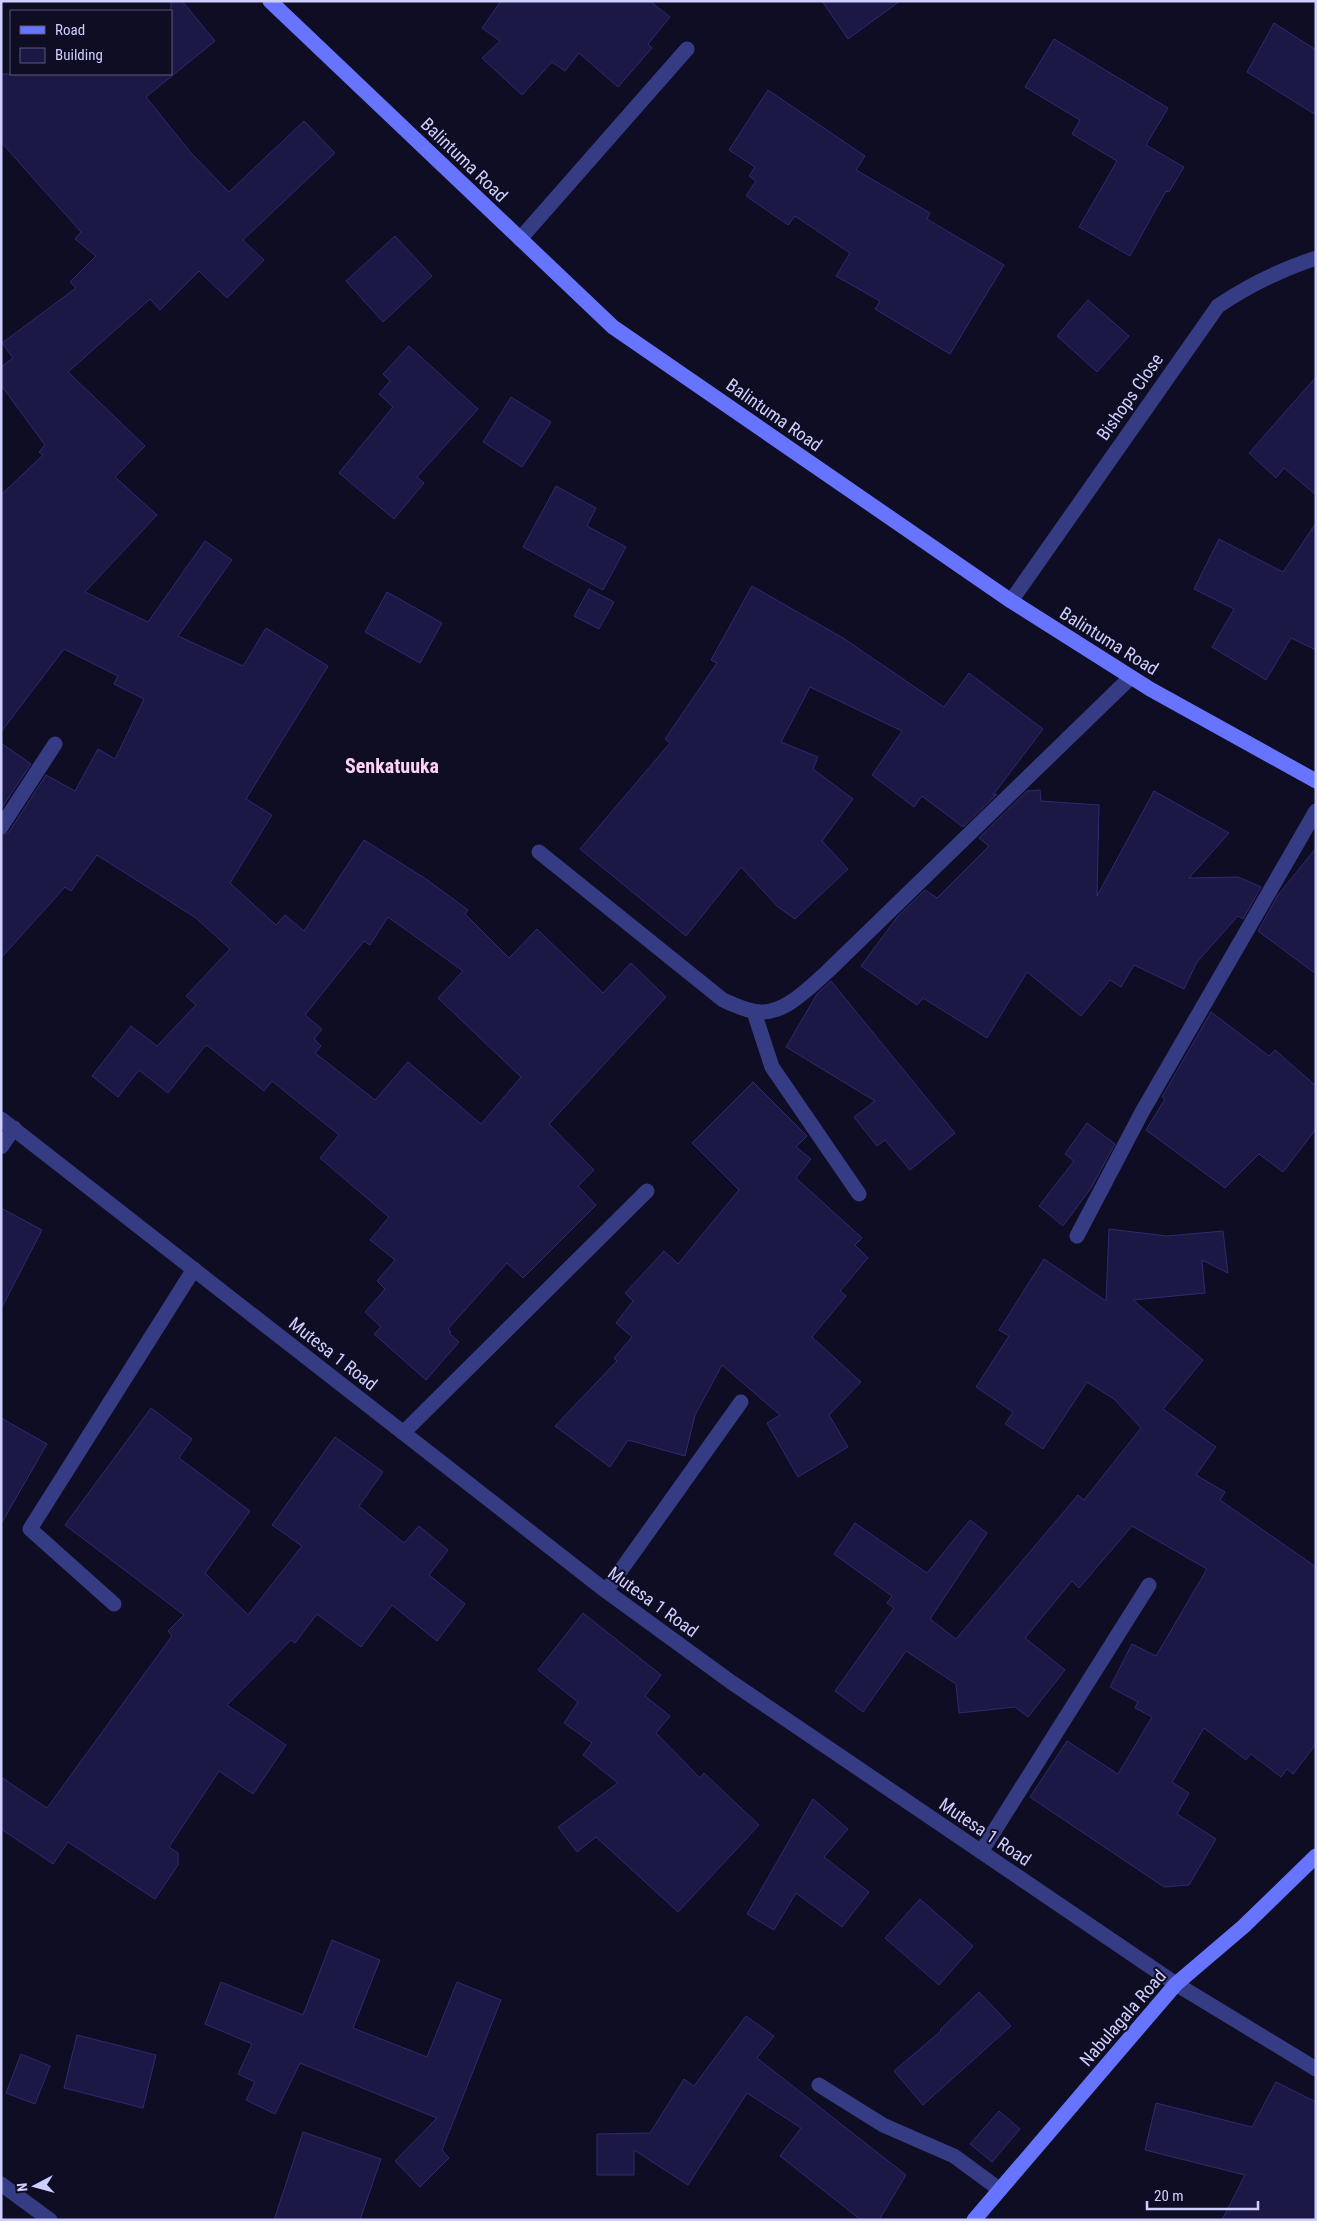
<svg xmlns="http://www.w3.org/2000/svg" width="1317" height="2221" font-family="'Roboto Condensed',sans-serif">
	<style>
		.building { fill: #1c1845; stroke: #2f2972; fill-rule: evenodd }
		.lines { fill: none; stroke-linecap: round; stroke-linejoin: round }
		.lane { stroke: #363c84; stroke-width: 15 }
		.street { stroke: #363c84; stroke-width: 15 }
		.secondary { stroke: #6674ff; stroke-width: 15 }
		.labels { text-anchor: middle; stroke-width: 4; stroke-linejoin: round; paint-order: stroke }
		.street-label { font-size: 18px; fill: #cfcfff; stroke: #0e0d23 }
		.quarter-label { font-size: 20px; font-weight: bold; fill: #ffd1f4; stroke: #0e0d23 }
	</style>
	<rect width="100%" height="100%" fill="#0e0d23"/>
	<path class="building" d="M 171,1 L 182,1 L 215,41 L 146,97 L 191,153 L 229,192 L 304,121 L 335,153 L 243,240 L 264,260 L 227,298 L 199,271 L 160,310 L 150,299 L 68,372 L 145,446 L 115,477 L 157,515 L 85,592 L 148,622 L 205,541 L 232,560 L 178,636 L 243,666 L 266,628 L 328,666 L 246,799 L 272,815 L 230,883 L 276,925 L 285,915 L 304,931 L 364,840 L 426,879 L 468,910 L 465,914 L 509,958 L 537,929 L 603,993 L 631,963 L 666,997 L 549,1124 L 594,1170 L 578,1186 L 596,1205 L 523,1278 L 507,1263 L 448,1329 L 451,1332 L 449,1333 L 459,1342 L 426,1380 L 374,1334 L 381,1327 L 365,1312 L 385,1289 L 377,1281 L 395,1260 L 370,1240 L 389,1217 L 320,1158 L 339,1135 L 272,1081 L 264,1091 L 208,1046 L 205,1046 L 168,1093 L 139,1070 L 118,1097 L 92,1076 L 131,1026 L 157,1046 L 196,1005 L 186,996 L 230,949 L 196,918 L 97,855 L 71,891 L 65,887 L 1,958 L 1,836 L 9,832 L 46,775 L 75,791 L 98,749 L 115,759 L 144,699 L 114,684 L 118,676 L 64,649 L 1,732 L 1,495 L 43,455 L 39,452 L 45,445 L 1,385 L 1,367 L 13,358 L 2,343 L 76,288 L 70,282 L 96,256 L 75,239 L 81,232 L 1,142 L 1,74 L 171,74 ZM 388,917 L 463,971 L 438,998 L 521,1077 L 481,1124 L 408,1062 L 375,1100 L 315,1053 L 321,1046 L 314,1039 L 322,1029 L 305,1015 L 364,941 L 370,945 Z
		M 501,1 L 650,1 L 670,17 L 648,44 L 652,48 L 618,87 L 579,53 L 565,71 L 552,62 L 522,95 L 482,58 L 500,41 L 482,28 Z
		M 822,1 L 900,1 L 848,39 Z
		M 1274,23 L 1316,50 L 1316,115 L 1247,72 Z
		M 1054,39 L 1168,108 L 1146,145 L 1184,167 L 1169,192 L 1166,191 L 1130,256 L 1079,227 L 1117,161 L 1072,134 L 1080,120 L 1025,87 Z
		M 768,90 L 865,156 L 856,170 L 930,213 L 927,219 L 1004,265 L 950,354 L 875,309 L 880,301 L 836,276 L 850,253 L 795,216 L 788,225 L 746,196 L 756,181 L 749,176 L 755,167 L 729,150 Z
		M 395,236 L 432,276 L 383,322 L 346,281 Z
		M 1088,300 L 1129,336 L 1097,372 L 1057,336 Z
		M 409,346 L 478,409 L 417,477 L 424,483 L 394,519 L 339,473 L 393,407 L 379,394 L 390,381 L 383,374 Z
		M 1316,377 L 1316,495 L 1284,468 L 1276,478 L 1249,453 Z
		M 511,397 L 551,422 L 522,467 L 483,442 Z
		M 556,486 L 596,508 L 587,526 L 626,547 L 603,590 L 523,547 Z
		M 1316,523 L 1316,650 L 1291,638 L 1266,680 L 1212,647 L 1234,609 L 1194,589 L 1219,539 L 1283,572 Z
		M 752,586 L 843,638 L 944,707 L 969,673 L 1043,729 L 993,795 L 997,794 L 963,827 L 922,796 L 914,807 L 872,775 L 902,731 L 810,687 L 781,742 L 818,757 L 813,769 L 853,799 L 822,841 L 848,869 L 795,919 L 778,907 L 741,867 L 686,936 L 580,849 L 670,743 L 665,739 L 717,663 L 711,660 Z
		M 589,589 L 614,602 L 599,629 L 574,616 Z
		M 387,592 L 442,623 L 420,663 L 365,632 Z
		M 1,743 L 31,764 L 1,809 Z
		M 1040,790 L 1041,801 L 1099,805 L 1097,896 L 1154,791 L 1229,833 L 1189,878 L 1238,877 L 1261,887 L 1243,919 L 1238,916 L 1197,962 L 1184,989 L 1134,965 L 1121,987 L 1110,980 L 1081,1016 L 1027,972 L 987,1038 L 923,998 L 917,1005 L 861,966 L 898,916 L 925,890 L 937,898 L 989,846 L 979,838 L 1027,791 Z
		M 1316,848 L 1316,974 L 1258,931 L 1278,895 Z
		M 831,981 L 955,1133 L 910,1170 L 885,1140 L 877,1146 L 854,1117 L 875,1101 L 786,1047 L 817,994 Z
		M 1211,1012 L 1269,1056 L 1275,1050 L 1316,1086 L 1316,1129 L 1283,1172 L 1259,1154 L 1225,1188 L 1146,1130 L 1165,1099 L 1162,1097 Z
		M 753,1082 L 807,1136 L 796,1147 L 811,1159 L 796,1178 L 862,1238 L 855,1245 L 868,1258 L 840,1291 L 846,1296 L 812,1337 L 861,1382 L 829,1415 L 848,1447 L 798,1477 L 767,1423 L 780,1415 L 722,1365 L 695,1415 L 685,1456 L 628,1440 L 610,1467 L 555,1426 L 617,1361 L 614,1358 L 632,1337 L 616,1323 L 633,1301 L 625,1293 L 664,1251 L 678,1264 L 739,1190 L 692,1143 Z
		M 1087,1123 L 1115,1144 L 1091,1188 L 1063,1226 L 1039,1206 L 1074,1161 L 1065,1154 Z
		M 1,1208 L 42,1230 L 1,1309 Z
		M 1109,1229 L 1167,1236 L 1223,1231 L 1228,1273 L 1202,1260 L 1205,1293 L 1133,1300 L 1203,1360 L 1163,1409 L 1216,1447 L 1196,1475 L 1225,1492 L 1220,1500 L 1316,1567 L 1316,1744 L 1293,1774 L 1287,1769 L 1281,1777 L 1251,1754 L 1246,1760 L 1204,1728 L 1172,1782 L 1189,1793 L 1177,1814 L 1216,1839 L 1189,1885 L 1164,1887 L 1030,1797 L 1067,1741 L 1118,1774 L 1152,1717 L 1135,1708 L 1138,1702 L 1110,1687 L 1132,1644 L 1156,1656 L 1207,1569 L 1132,1526 L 1079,1588 L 1072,1581 L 1025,1638 L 1065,1670 L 1028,1717 L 1015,1707 L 959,1713 L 956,1684 L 906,1651 L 863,1712 L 835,1691 L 894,1608 L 887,1603 L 892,1596 L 834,1554 L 855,1523 L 927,1573 L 970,1520 L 987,1533 L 930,1619 L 956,1639 L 1078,1495 L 1084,1500 L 1141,1428 L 1114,1399 L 1087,1382 L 1043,1449 L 1005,1424 L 1013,1412 L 976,1387 L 1009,1336 L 999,1330 L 1044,1259 L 1106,1301 Z
		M 151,1408 L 192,1439 L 179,1458 L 250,1511 L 205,1573 L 248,1615 L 302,1546 L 272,1525 L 335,1437 L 383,1472 L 359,1506 L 404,1543 L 419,1526 L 448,1550 L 429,1575 L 465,1604 L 437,1641 L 392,1605 L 361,1647 L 317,1614 L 295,1643 L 291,1640 L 227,1705 L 286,1745 L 253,1794 L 219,1771 L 169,1847 L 178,1853 L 178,1865 L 155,1899 L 68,1842 L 53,1864 L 1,1829 L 1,1777 L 47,1808 L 172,1636 L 168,1631 L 184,1615 L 65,1525 Z
		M 1,1418 L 47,1444 L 1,1524 Z
		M 583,1613 L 661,1675 L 645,1696 L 670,1716 L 656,1733 L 700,1778 L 704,1773 L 759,1825 L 678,1912 L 596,1837 L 577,1852 L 558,1827 L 618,1783 L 583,1755 L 592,1743 L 564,1723 L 578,1702 L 538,1670 Z
		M 813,1799 L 848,1829 L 824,1857 L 869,1892 L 842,1927 L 796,1893 L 774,1930 L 747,1914 Z
		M 920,1899 L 973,1946 L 939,1985 L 885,1938 Z
		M 332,1940 L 380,1960 L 353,2028 L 427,2057 L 457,1982 L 501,2000 L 442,2150 L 449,2158 L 420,2187 L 395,2161 L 437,2118 L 300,2063 L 275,2114 L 246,2100 L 255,2082 L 238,2074 L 252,2044 L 205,2024 L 221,1982 L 303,2015 Z
		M 979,1992 L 1011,2026 L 923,2105 L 894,2071 L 941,2031 L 940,2030 Z
		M 746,2016 L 774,2036 L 757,2058 L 906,2175 L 879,2220 L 861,2220 L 780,2156 L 801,2128 L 747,2093 L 688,2185 L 634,2150 L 634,2175 L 597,2175 L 597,2134 L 650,2133 L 684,2079 L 694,2086 Z
		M 77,2035 L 156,2055 L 143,2108 L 64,2088 Z
		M 21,2054 L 50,2066 L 35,2104 L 6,2093 Z
		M 1276,2082 L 1316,2102 L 1316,2220 L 1222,2220 L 1245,2175 L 1145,2150 L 1156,2103 L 1252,2127 Z
		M 999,2111 L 1020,2129 L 992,2162 L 970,2144 Z
		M 303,2132 L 381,2159 L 360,2220 L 274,2220 Z"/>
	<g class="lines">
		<path class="lane" d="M 520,239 L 687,49
			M 114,1604 L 30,1529 L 194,1269
			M 819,2085 L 883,2125 L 954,2156 L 999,2189"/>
		<path class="street" d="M 1011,601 L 1218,306 C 1249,285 1280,270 1316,258
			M 1,827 L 55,744
			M 539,852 L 723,1000 C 732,1004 742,1009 753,1011 C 781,1018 808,989 827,972 L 1130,678
			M 754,1012 L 772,1067 L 859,1194
			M 1,1119 L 606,1591 L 731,1682 L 1176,1984 L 1316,2069
			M 1,1147 L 14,1128
			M 1077,1236 L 1142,1112 L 1316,811
			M 403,1433 L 647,1191
			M 606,1591 L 741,1402
			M 981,1852 L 1149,1585
			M 1,2184 L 50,2220"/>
		<path class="secondary" d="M 270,1 L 613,327 L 1011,601 L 1150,689 L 1316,781
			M 974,2220 L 1176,1984 L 1244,1926 L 1316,1856"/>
	</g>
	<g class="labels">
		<g class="street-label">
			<text transform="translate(464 160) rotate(44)" y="6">Balintuma Road</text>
			<text transform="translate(1130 397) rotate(-55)" y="6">Bishops Close</text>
			<text transform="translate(774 415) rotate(35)" y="6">Balintuma Road</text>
			<text transform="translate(1109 641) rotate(32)" y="6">Balintuma Road</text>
			<text transform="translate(333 1354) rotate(38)" y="6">Mutesa 1 Road</text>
			<text transform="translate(653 1602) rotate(36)" y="6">Mutesa 1 Road</text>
			<text transform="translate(985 1832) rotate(34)" y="6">Mutesa 1 Road</text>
			<text transform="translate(1123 2018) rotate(-49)" y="6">Nabulagala Road</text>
		</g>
		<g class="quarter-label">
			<text x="392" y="773">Senkatuuka</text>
		</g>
	</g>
	<rect width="1317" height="2221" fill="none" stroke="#cfcfff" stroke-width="5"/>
	<rect x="10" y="10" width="162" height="65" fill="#0e0d23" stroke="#5b5b7b"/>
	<rect x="20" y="26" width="25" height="8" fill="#6674ff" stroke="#5b5b7b"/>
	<text x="55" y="35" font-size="15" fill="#cfcfff">Road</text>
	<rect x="20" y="48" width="25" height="15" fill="#1c1845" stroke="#5b5b7b"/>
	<text x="55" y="60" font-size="15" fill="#cfcfff">Building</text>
	<g transform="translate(35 2186) rotate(264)" stroke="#0e0d23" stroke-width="4" paint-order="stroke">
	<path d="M0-4L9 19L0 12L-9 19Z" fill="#cfcfff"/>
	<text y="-8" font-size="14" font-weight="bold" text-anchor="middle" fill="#cfcfff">N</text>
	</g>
	<path d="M1147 2201v8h111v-8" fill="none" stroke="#cfcfff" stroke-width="2.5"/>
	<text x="1154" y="2201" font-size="15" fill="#cfcfff" stroke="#0e0d23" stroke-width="4" paint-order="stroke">20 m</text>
</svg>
